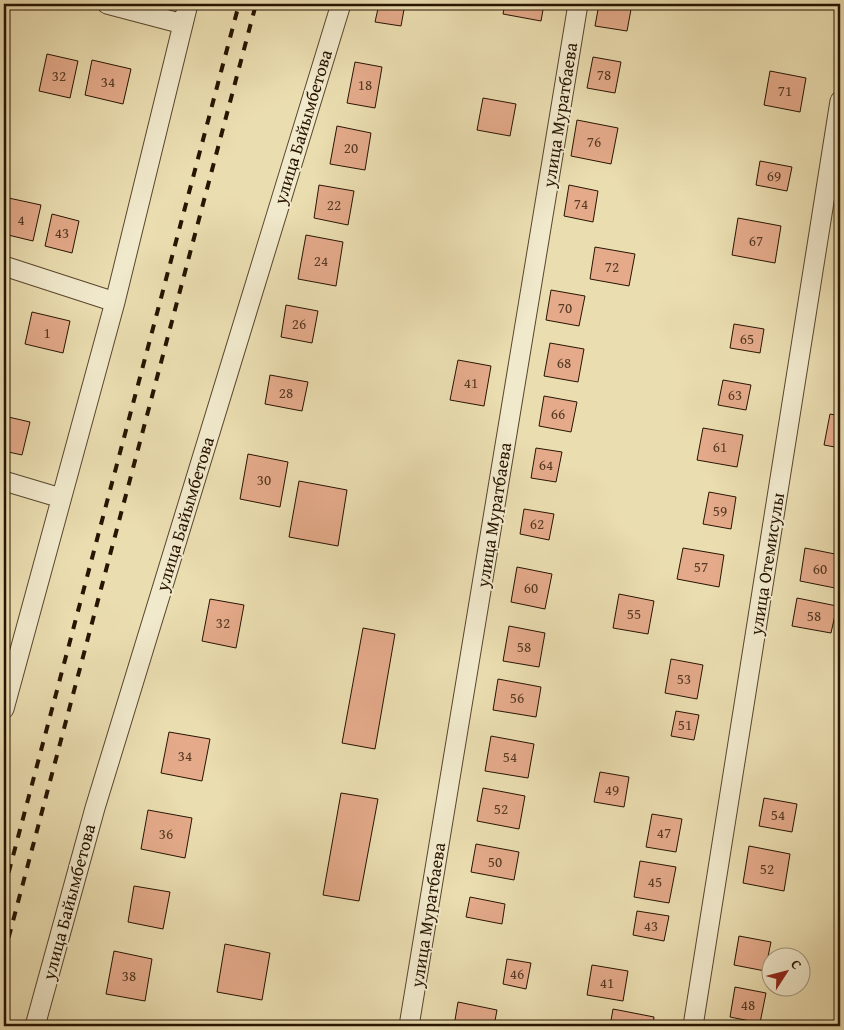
<svg xmlns="http://www.w3.org/2000/svg" width="844" height="1030" font-family="'Gentium Book Plus',serif">
	<style>
		.building { fill: #e4aa8a; stroke: #271401 }
		.lines { fill: none; stroke-linecap: round; stroke-linejoin: round }
		.street-casing { stroke: #58462d; stroke-width: 21 }
		.street { stroke: #f1e9cc; stroke-width: 19 }
		.rail { stroke: #271401; stroke-width: 4; stroke-dasharray: 9 9; stroke-linecap: butt }
		.labels { text-anchor: middle; stroke-width: 4; stroke-linejoin: round; paint-order: stroke }
		.number-label { font-size: 15px; fill: #563a23 }
		.street-label { font-size: 18px; fill: #271401; stroke: #f1e9cc }
	</style>
	<rect width="100%" height="100%" fill="#eaddb0"/>
	<filter id="stains"><feTurbulence type="fractalNoise" baseFrequency=".004" numOctaves="4"/><feColorMatrix values="0 0 0 0 .2 0 0 0 0 .09 0 0 0 0 .02 0 0 0 .5 -.17"/></filter>
	<radialGradient id="worn" r=".72"><stop offset=".6" stop-color="#630" stop-opacity="0"/><stop offset="1" stop-color="#630" stop-opacity=".3"/></radialGradient>
	<path class="building" d="M 379,4 L 405,4 L 401,26 L 375,22 Z
		M 505,4 L 544,4 L 541,21 L 503,14 Z
		M 599,4 L 632,4 L 627,31 L 595,26 Z
		M 47,54 L 78,61 L 70,98 L 39,91 Z
		M 593,57 L 621,62 L 615,93 L 587,88 Z
		M 92,60 L 131,69 L 123,104 L 85,95 Z
		M 355,62 L 382,67 L 375,108 L 347,103 Z
		M 770,71 L 806,78 L 800,112 L 764,105 Z
		M 483,98 L 516,104 L 510,136 L 477,130 Z
		M 577,120 L 618,128 L 611,164 L 571,156 Z
		M 337,126 L 371,133 L 365,170 L 330,164 Z
		M 760,161 L 792,167 L 787,191 L 756,185 Z
		M 319,185 L 354,191 L 348,225 L 314,218 Z
		M 569,185 L 598,191 L 593,222 L 564,216 Z
		M 4,197 L 41,205 L 33,241 L 4,234 Z
		M 52,214 L 79,221 L 72,253 L 45,246 Z
		M 738,218 L 781,226 L 775,263 L 732,255 Z
		M 306,235 L 343,242 L 336,286 L 298,279 Z
		M 595,247 L 635,254 L 629,286 L 590,279 Z
		M 551,290 L 585,296 L 579,326 L 546,320 Z
		M 286,305 L 318,311 L 312,343 L 281,337 Z
		M 32,312 L 70,321 L 63,353 L 25,344 Z
		M 734,324 L 764,329 L 760,353 L 730,348 Z
		M 550,343 L 584,349 L 578,382 L 544,376 Z
		M 458,360 L 491,366 L 484,406 L 450,400 Z
		M 270,375 L 308,382 L 302,411 L 265,404 Z
		M 723,380 L 751,385 L 746,410 L 718,405 Z
		M 544,396 L 577,402 L 571,432 L 539,426 Z
		M 830,414 L 840,416 L 840,448 L 824,445 Z
		M 4,416 L 30,422 L 22,455 L 4,451 Z
		M 703,428 L 743,435 L 737,467 L 697,460 Z
		M 536,448 L 562,452 L 556,482 L 531,478 Z
		M 248,454 L 288,462 L 280,507 L 240,499 Z
		M 299,481 L 347,490 L 338,546 L 289,537 Z
		M 709,492 L 736,497 L 731,529 L 703,524 Z
		M 524,509 L 554,514 L 549,540 L 520,534 Z
		M 683,548 L 724,555 L 719,587 L 677,579 Z
		M 805,548 L 840,555 L 835,588 L 800,581 Z
		M 517,567 L 552,574 L 545,609 L 511,602 Z
		M 619,594 L 654,601 L 648,634 L 613,628 Z
		M 797,598 L 837,606 L 831,633 L 792,626 Z
		M 210,599 L 244,605 L 236,648 L 202,641 Z
		M 509,626 L 545,633 L 539,667 L 503,661 Z
		M 363,628 L 395,634 L 375,749 L 342,743 Z
		M 671,659 L 703,665 L 697,699 L 665,693 Z
		M 498,679 L 541,687 L 536,717 L 493,710 Z
		M 676,711 L 699,715 L 694,740 L 671,736 Z
		M 169,732 L 210,739 L 202,781 L 161,773 Z
		M 491,736 L 534,744 L 528,778 L 485,771 Z
		M 600,772 L 629,777 L 624,807 L 594,802 Z
		M 483,788 L 525,796 L 519,829 L 477,821 Z
		M 341,793 L 378,799 L 359,901 L 323,895 Z
		M 764,798 L 797,804 L 792,832 L 759,826 Z
		M 148,810 L 192,818 L 185,858 L 141,849 Z
		M 652,814 L 682,819 L 676,852 L 646,847 Z
		M 476,844 L 519,852 L 514,880 L 471,872 Z
		M 749,846 L 790,854 L 784,891 L 743,883 Z
		M 640,861 L 676,867 L 669,903 L 634,897 Z
		M 134,886 L 170,892 L 163,929 L 128,922 Z
		M 470,897 L 505,904 L 502,924 L 466,917 Z
		M 637,911 L 669,916 L 664,941 L 633,935 Z
		M 739,936 L 771,942 L 765,971 L 734,965 Z
		M 225,944 L 270,953 L 262,1000 L 217,992 Z
		M 114,951 L 152,959 L 145,1001 L 106,994 Z
		M 507,959 L 531,963 L 526,989 L 503,984 Z
		M 592,965 L 628,971 L 623,1001 L 587,995 Z
		M 735,987 L 766,993 L 760,1023 L 730,1017 Z
		M 458,1002 L 497,1010 L 494,1026 L 454,1026 Z
		M 613,1009 L 654,1017 L 653,1026 L 610,1026 Z"/>
	<g class="lines">
		<g class="street-casing">
			<path id="street" d="M 107,4 L 183,24
				M 4,266 L 115,302
				M 4,481 L 61,498
				M 4,709 L 115,302 L 188,4
				M 35,1026 L 95,808 L 341,4
				M 409,1026 L 578,4
				M 693,1026 L 840,101"/>
		</g>
		<use href="#street" class="street"/>
		<path class="rail" d="M 4,890 L 239,4
			M 4,955 L 256,4"/>
	</g>
	<g class="labels">
		<g class="number-label">
			<text x="604" y="80">78</text>
			<text x="59" y="81">32</text>
			<text x="108" y="87">34</text>
			<text x="365" y="90">18</text>
			<text x="785" y="96">71</text>
			<text x="594" y="147">76</text>
			<text x="351" y="153">20</text>
			<text x="774" y="181">69</text>
			<text x="581" y="209">74</text>
			<text x="334" y="210">22</text>
			<text x="21" y="225">4</text>
			<text x="62" y="238">43</text>
			<text x="756" y="246">67</text>
			<text x="321" y="266">24</text>
			<text x="612" y="272">72</text>
			<text x="565" y="313">70</text>
			<text x="299" y="329">26</text>
			<text x="47" y="338">1</text>
			<text x="747" y="344">65</text>
			<text x="564" y="368">68</text>
			<text x="471" y="388">41</text>
			<text x="286" y="398">28</text>
			<text x="735" y="400">63</text>
			<text x="558" y="419">66</text>
			<text x="720" y="452">61</text>
			<text x="546" y="470">64</text>
			<text x="264" y="485">30</text>
			<text x="720" y="516">59</text>
			<text x="537" y="529">62</text>
			<text x="701" y="572">57</text>
			<text x="820" y="574">60</text>
			<text x="531" y="593">60</text>
			<text x="634" y="619">55</text>
			<text x="814" y="621">58</text>
			<text x="223" y="628">32</text>
			<text x="524" y="652">58</text>
			<text x="684" y="684">53</text>
			<text x="517" y="703">56</text>
			<text x="685" y="730">51</text>
			<text x="185" y="761">34</text>
			<text x="510" y="762">54</text>
			<text x="612" y="795">49</text>
			<text x="501" y="814">52</text>
			<text x="778" y="820">54</text>
			<text x="664" y="838">47</text>
			<text x="166" y="839">36</text>
			<text x="495" y="867">50</text>
			<text x="767" y="874">52</text>
			<text x="655" y="887">45</text>
			<text x="651" y="931">43</text>
			<text x="517" y="979">46</text>
			<text x="129" y="981">38</text>
			<text x="607" y="988">41</text>
			<text x="748" y="1010">48</text>
		</g>
		<g class="street-label">
			<text transform="translate(560 115) rotate(-81)" y="6">улица Муратбаева</text>
			<text transform="translate(303 127) rotate(-73)" y="6">улица Байымбетова</text>
			<text transform="translate(185 514) rotate(-73)" y="6">улица Байымбетова</text>
			<text transform="translate(494 515) rotate(-81)" y="6">улица Муратбаева</text>
			<text transform="translate(767 564) rotate(-81)" y="6">улица Отемисулы</text>
			<text transform="translate(69 902) rotate(-75)" y="6">улица Байымбетова</text>
			<text transform="translate(428 915) rotate(-81)" y="6">улица Муратбаева</text>
		</g>
	</g>
	<rect width="844" height="1030" fill="none" stroke="#eaddb0" stroke-width="20"/>
	<rect x="5" y="5" width="834" height="1020" fill="none" stroke="#271401" stroke-width="2.5"/>
	<rect x="10" y="10" width="824" height="1010" fill="none" stroke="#271401"/>
	<g transform="translate(786 972) rotate(54)"><circle r="24" fill="#f1e9cc" stroke="#a0947b"/>
	<path d="M0-4L9 19L0 12L-9 19Z" fill="#8f2418"/>
	<text y="-8" font-size="14" font-weight="bold" text-anchor="middle" fill="#271401">С</text>
	</g>
	<rect width="100%" height="100%" filter="url(#stains)"/>
	<rect width="100%" height="100%" fill="url(#worn)"/>
</svg>
